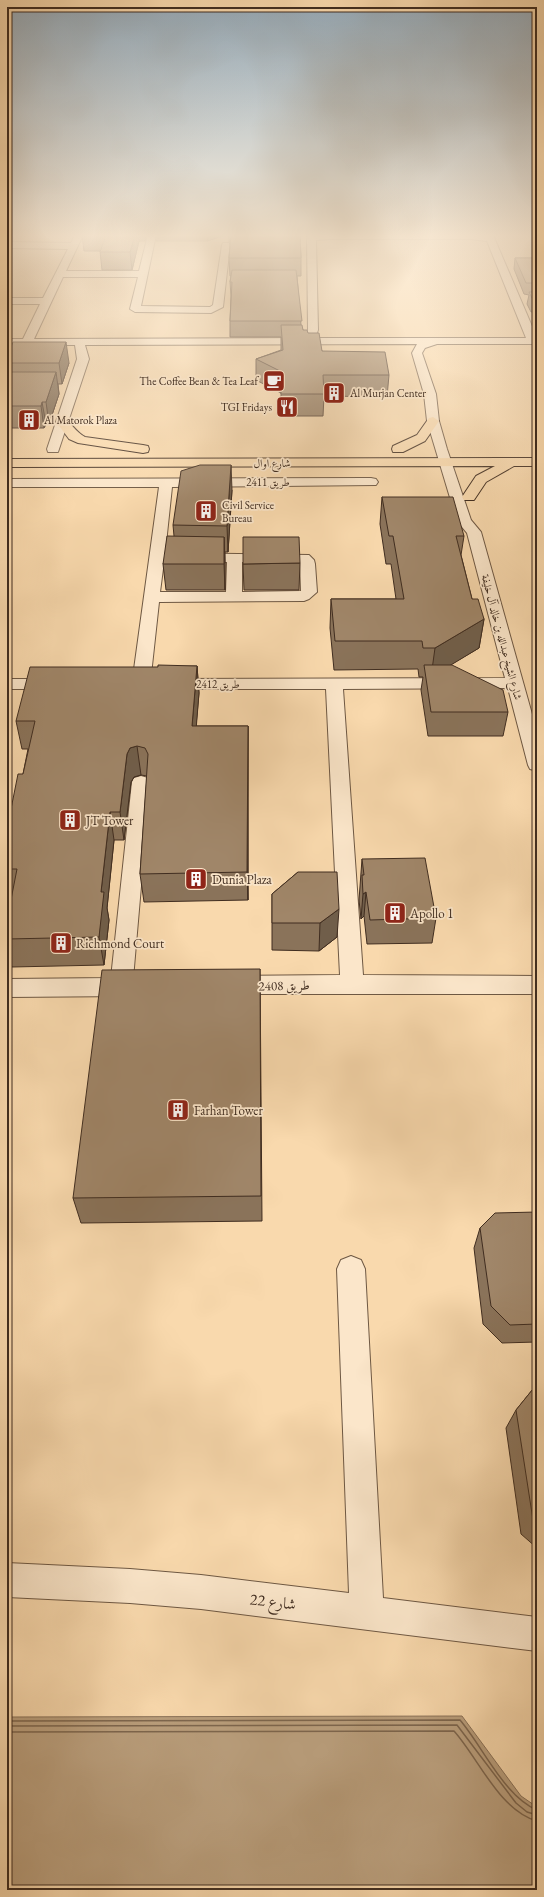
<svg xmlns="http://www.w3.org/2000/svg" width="544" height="1897" font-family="'EB Garamond',Amiri,serif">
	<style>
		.water { fill: #ba9f7d; stroke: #897158 }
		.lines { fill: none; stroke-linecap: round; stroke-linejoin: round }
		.shore { stroke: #7d664e; stroke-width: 1.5 }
		.minor-casing { stroke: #6e5843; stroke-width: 2 }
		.major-casing { stroke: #402d20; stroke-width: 2 }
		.minor { fill: #fbe6ca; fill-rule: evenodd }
		.major { fill: #f9d9ad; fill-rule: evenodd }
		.wall { fill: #8a735a; stroke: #402d20 }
		.shaded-wall { fill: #705e4a; stroke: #402d20 }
		.building { fill: #a08669; stroke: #402d20 }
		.labels { text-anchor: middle; stroke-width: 3.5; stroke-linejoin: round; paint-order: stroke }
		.far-poi-label { font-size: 11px; fill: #402d20; stroke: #fbe6ca; text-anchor: start }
		.far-street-label { font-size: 11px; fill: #402d20; stroke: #fbe6ca }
		.poi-label { font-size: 13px; fill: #402d20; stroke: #fbe6ca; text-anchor: start }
		.street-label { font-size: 13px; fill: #402d20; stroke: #fbe6ca }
		.near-street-label { font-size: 16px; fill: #402d20; stroke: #fbe6ca }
	</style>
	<rect width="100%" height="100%" fill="#f9d9ad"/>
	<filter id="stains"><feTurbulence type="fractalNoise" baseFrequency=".005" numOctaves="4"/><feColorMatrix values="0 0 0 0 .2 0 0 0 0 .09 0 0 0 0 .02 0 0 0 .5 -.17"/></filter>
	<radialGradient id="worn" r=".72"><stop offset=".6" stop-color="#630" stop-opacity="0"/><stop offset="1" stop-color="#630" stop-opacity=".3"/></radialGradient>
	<path class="water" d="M 462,1716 L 521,1796 L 537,1807 L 537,1890 L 7,1890 L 7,1717 Z"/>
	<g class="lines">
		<path class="shore" d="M 7,1721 L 460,1720 C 483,1747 504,1796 537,1810
			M 7,1726 L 457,1725 L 516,1803 L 527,1812 L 537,1815
			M 7,1732 L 454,1731 C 479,1759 499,1810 537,1821"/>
		<g class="minor-casing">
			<path id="minor" d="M 75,235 L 83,235 L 66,271 L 139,271 L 148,235 L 156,235 L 141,306 L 210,307 L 213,305 L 222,245 L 223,243 L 229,243 L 230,245 L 223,307 L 211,313 L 135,312 L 130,309 L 138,277 L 63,277 L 34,339 L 303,338 L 308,330 L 307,235 L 493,235 L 537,338 L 537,344 L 437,344 L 425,348 L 422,353 L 436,394 L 439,421 L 447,449 L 471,520 L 481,532 L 537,732 L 537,771 L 530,769 L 528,765 L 508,688 L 343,689 L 363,975 L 537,976 L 537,994 L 230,994 L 222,991 L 219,985 L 222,979 L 230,976 L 340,975 L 326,689 L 170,689 L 164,688 L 161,684 L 164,680 L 170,679 L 505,678 L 467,533 L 457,521 L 427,421 L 424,394 L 412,353 L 417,344 L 85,345 L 89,359 L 58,452 L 48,452 L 47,449 L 77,359 L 75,345 L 7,345 L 7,339 L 23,339 L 40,304 L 7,304 L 7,298 L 43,298 L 68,249 L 7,248 L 7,242 L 71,243 ZM 329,239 L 470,239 L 487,241 L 526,338 L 315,338 L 318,330 L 316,240 Z
				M 371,478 L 376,479 L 378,482 L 376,485 L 172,487 L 165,553 L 309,555 L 314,560 L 315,564 L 317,592 L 309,599 L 304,601 L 159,602 L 150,684 L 147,688 L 141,689 L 135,688 L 132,684 L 159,487 L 7,487 L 7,479 ZM 164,561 L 227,562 L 226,592 L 160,592 ZM 242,562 L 300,562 L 301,591 L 242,592 Z
				M 7,679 L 55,679 L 61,680 L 64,684 L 61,688 L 55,689 L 7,689 Z
				M 141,776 L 148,778 L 150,782 L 133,979 L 138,981 L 141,987 L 138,993 L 130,996 L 7,997 L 7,979 L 111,978 L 132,782 L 134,778 Z
				M 351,1256 L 361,1260 L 365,1269 L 383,1598 L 537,1617 L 537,1651 L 201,1609 L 130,1603 L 7,1597 L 7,1563 L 130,1569 L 201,1575 L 349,1593 L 337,1269 L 341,1260 Z"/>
		</g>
		<g class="major-casing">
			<path id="major" d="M 433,417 L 439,421 L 425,441 L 403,452 L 393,452 L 392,449 L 393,446 L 417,435 L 429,418 Z
				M 63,419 C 71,421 75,432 85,437 L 143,445 L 148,446 L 149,449 L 148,452 L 143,453 L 78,443 L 69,439 L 57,423 Z
				M 537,458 L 537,466 L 514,466 L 486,482 L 474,500 L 464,500 L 462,497 L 476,476 L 495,466 L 7,467 L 7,459 Z"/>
		</g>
		<use href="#minor" class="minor"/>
		<use href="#major" class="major"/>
	</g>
	<path class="wall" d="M 82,235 L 147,235 L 145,241 L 139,241 L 132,270 L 102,270 L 100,251 L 84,251 Z
		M 156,235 L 226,235 L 207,241 L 156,241 Z
		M 229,235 L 300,235 L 301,258 L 301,276 L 297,276 L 301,325 L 303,330 L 308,333 L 322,351 L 389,375 L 387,397 L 324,396 L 323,416 L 281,416 L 281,393 L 256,380 L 256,359 L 281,350 L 281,337 L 230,337 L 230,321 L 231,296 L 230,282 L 231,276 L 230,276 L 229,258 L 230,244 L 229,243 Z
		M 515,258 L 537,258 L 537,312 L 531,312 L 527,304 L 529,295 L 524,294 L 514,269 Z
		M 7,347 L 69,363 L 62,384 L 58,384 L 59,394 L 49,424 L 46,424 L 44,428 L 7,428 Z
		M 232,490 L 228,552 L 225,552 L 225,590 L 166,590 L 163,564 L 174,536 L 173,525 Z
		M 382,497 L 464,536 L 461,555 L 472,599 L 484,619 L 479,648 L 450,665 L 508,712 L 503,736 L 428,736 L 421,690 L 423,677 L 419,677 L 418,669 L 334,670 L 330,628 L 331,599 L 396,599 L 391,564 L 386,564 L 380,524 Z
		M 300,563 L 299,590 L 244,590 L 243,564 Z
		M 197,666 L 199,693 L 196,726 L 248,726 L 248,900 L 144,902 L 140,874 L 147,776 L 141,775 L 134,777 L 131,782 L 124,840 L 114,840 L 107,908 L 109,920 L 104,965 L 12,967 L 7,951 L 7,920 L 11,897 L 7,897 L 7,829 L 23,774 L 28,749 L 22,749 L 16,721 L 158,667 Z
		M 362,859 L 436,918 L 432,943 L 367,944 L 364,916 L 361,919 L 359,900 Z
		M 298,872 L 337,937 L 319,951 L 272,950 L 272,894 Z
		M 260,969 L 262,1221 L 81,1223 L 73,1198 Z
		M 537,1212 L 537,1342 L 502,1343 L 483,1324 L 474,1248 L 480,1228 Z
		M 537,1384 L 537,1548 L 521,1534 L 506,1428 L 516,1410 Z"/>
	<path class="shaded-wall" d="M 135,235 L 139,235 L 139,241 L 132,270 L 130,252 Z
		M 145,235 L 147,235 L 145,241 Z
		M 207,235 L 226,235 L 207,241 Z
		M 66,342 L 69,363 L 62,384 L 59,363 Z
		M 56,372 L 59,394 L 49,424 L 46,402 Z
		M 42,402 L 46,424 L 44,428 L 41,406 Z
		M 231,465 L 232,490 L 228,552 L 227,526 Z
		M 224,537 L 225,563 L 225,590 L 224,564 Z
		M 484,619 L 479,648 L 431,677 L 435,648 Z
		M 197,666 L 199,693 L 194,755 L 192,726 Z
		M 248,726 L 248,900 L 247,872 Z
		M 137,746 L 141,775 L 134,777 L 131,782 L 124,840 L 120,812 L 127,754 L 130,748 Z
		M 110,812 L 114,840 L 107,908 L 109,920 L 104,965 L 99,937 L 101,892 Z
		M 366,892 L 364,916 L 361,919 L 363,894 Z
		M 339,909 L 337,937 L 319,951 L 320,923 Z"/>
	<path class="building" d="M 106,235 L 135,235 L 130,252 L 100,252 Z
		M 231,235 L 300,235 L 301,258 L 229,258 Z
		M 515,258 L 537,258 L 537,283 L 526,283 Z
		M 232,270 L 296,270 L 302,321 L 230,321 L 232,282 L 230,282 Z
		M 529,292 L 537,292 L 537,300 L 533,300 Z
		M 281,325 L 302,325 L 303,330 L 307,330 L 308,333 L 319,333 L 322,351 L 385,352 L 389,375 L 323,375 L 324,394 L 281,394 L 282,372 L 256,359 L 283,350 Z
		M 13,342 L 66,342 L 59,363 L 7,363 L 7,347 L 11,347 Z
		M 7,372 L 56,372 L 46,402 L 42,402 L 41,406 L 7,406 Z
		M 200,465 L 231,465 L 227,526 L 173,525 L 181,471 Z
		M 382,497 L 453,497 L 464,536 L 456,536 L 472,599 L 478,599 L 484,619 L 435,648 L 423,648 L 422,641 L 335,641 L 331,599 L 404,599 L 393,536 L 389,536 Z
		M 167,536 L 224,537 L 224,564 L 163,564 Z
		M 243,537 L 299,537 L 300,563 L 243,564 Z
		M 158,665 L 197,666 L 192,726 L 248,726 L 247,872 L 140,874 L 148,754 L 145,748 L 137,746 L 130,748 L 127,754 L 120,812 L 110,812 L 101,892 L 104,892 L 99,937 L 7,939 L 7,920 L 17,869 L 7,869 L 7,829 L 18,774 L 23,774 L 35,721 L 16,721 L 30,667 L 158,667 Z
		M 424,665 L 452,665 L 503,690 L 508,712 L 431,712 Z
		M 425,858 L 436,918 L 370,920 L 366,892 L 363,894 L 362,875 L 364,875 L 362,859 Z
		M 298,872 L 337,872 L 339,909 L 320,923 L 272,923 L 272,894 Z
		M 260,969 L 261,1196 L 73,1198 L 102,970 Z
		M 537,1212 L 537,1324 L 510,1325 L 491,1306 L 480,1228 L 495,1213 Z
		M 537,1384 L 537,1523 L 533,1520 L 516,1410 Z"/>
	<linearGradient id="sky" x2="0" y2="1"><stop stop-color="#95acbd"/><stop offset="0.47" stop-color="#fceeda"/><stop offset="1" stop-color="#fceeda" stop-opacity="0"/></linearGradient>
	<rect width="544" height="501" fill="url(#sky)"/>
	<defs>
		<g id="cafe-square" transform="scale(1.15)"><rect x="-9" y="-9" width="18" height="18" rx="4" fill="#8f2418" stroke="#fbe6ca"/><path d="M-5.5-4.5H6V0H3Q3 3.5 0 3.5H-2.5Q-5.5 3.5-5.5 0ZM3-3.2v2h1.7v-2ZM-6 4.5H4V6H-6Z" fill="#fff"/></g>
		<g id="building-square" transform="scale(1.15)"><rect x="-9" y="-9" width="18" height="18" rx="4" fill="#8f2418" stroke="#fbe6ca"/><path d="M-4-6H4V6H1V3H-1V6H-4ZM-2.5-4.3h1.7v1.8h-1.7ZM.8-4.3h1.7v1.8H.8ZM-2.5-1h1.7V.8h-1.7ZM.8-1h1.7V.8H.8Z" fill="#fff"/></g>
		<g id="restaurant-square" transform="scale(1.15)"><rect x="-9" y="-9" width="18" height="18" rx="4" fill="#8f2418" stroke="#fbe6ca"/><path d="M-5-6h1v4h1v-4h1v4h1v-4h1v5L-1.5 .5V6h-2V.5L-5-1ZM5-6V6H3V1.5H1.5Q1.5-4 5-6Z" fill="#fff"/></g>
	</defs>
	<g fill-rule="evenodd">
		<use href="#cafe-square" x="274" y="381"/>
		<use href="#building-square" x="334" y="393"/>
		<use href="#restaurant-square" x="287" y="407"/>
		<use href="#building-square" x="29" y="420"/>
		<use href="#building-square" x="206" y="511"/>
		<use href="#building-square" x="70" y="820"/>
		<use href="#building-square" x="196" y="879"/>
		<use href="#building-square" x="395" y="913"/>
		<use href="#building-square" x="61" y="943"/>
		<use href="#building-square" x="178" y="1110"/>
	</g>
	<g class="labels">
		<g class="far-poi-label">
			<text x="258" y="385" text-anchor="end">The Coffee Bean &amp; Tea Leaf</text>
			<text x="350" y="397">Al Murjan Center</text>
			<text x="272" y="411" text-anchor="end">TGI Fridays</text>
			<text x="44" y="424">Al Matorok Plaza</text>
			<text x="222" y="509">Civil Service<tspan x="222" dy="13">Bureau</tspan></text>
		</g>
		<g class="far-street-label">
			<text x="272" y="467">شارع اوال</text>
			<text x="268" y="486">طريق 2411</text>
			<text transform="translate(502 637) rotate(75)" y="4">شارع الشيخ عبدالله بن خالد آل خليفة</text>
			<text x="218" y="688">طريق 2412</text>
		</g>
		<g class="poi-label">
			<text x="86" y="825">JT Tower</text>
			<text x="212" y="884">Dunia Plaza</text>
			<text x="410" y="918">Apollo 1</text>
			<text x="76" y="948">Richmond Court</text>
			<text x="194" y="1115">Farhan Tower</text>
		</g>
		<g class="street-label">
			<text transform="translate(284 985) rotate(-1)" y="5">طريق 2408</text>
		</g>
		<g class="near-street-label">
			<text transform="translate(273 1601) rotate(7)" y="6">شارع 22</text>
		</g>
	</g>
	<rect width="544" height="1897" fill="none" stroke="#f9d9ad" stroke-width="24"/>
	<rect x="8" y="8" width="528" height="1881" fill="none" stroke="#402d20" stroke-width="2"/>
	<rect x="12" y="12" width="520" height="1873" fill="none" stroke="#402d20"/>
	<rect width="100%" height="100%" filter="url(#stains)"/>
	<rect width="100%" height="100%" fill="url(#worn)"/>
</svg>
